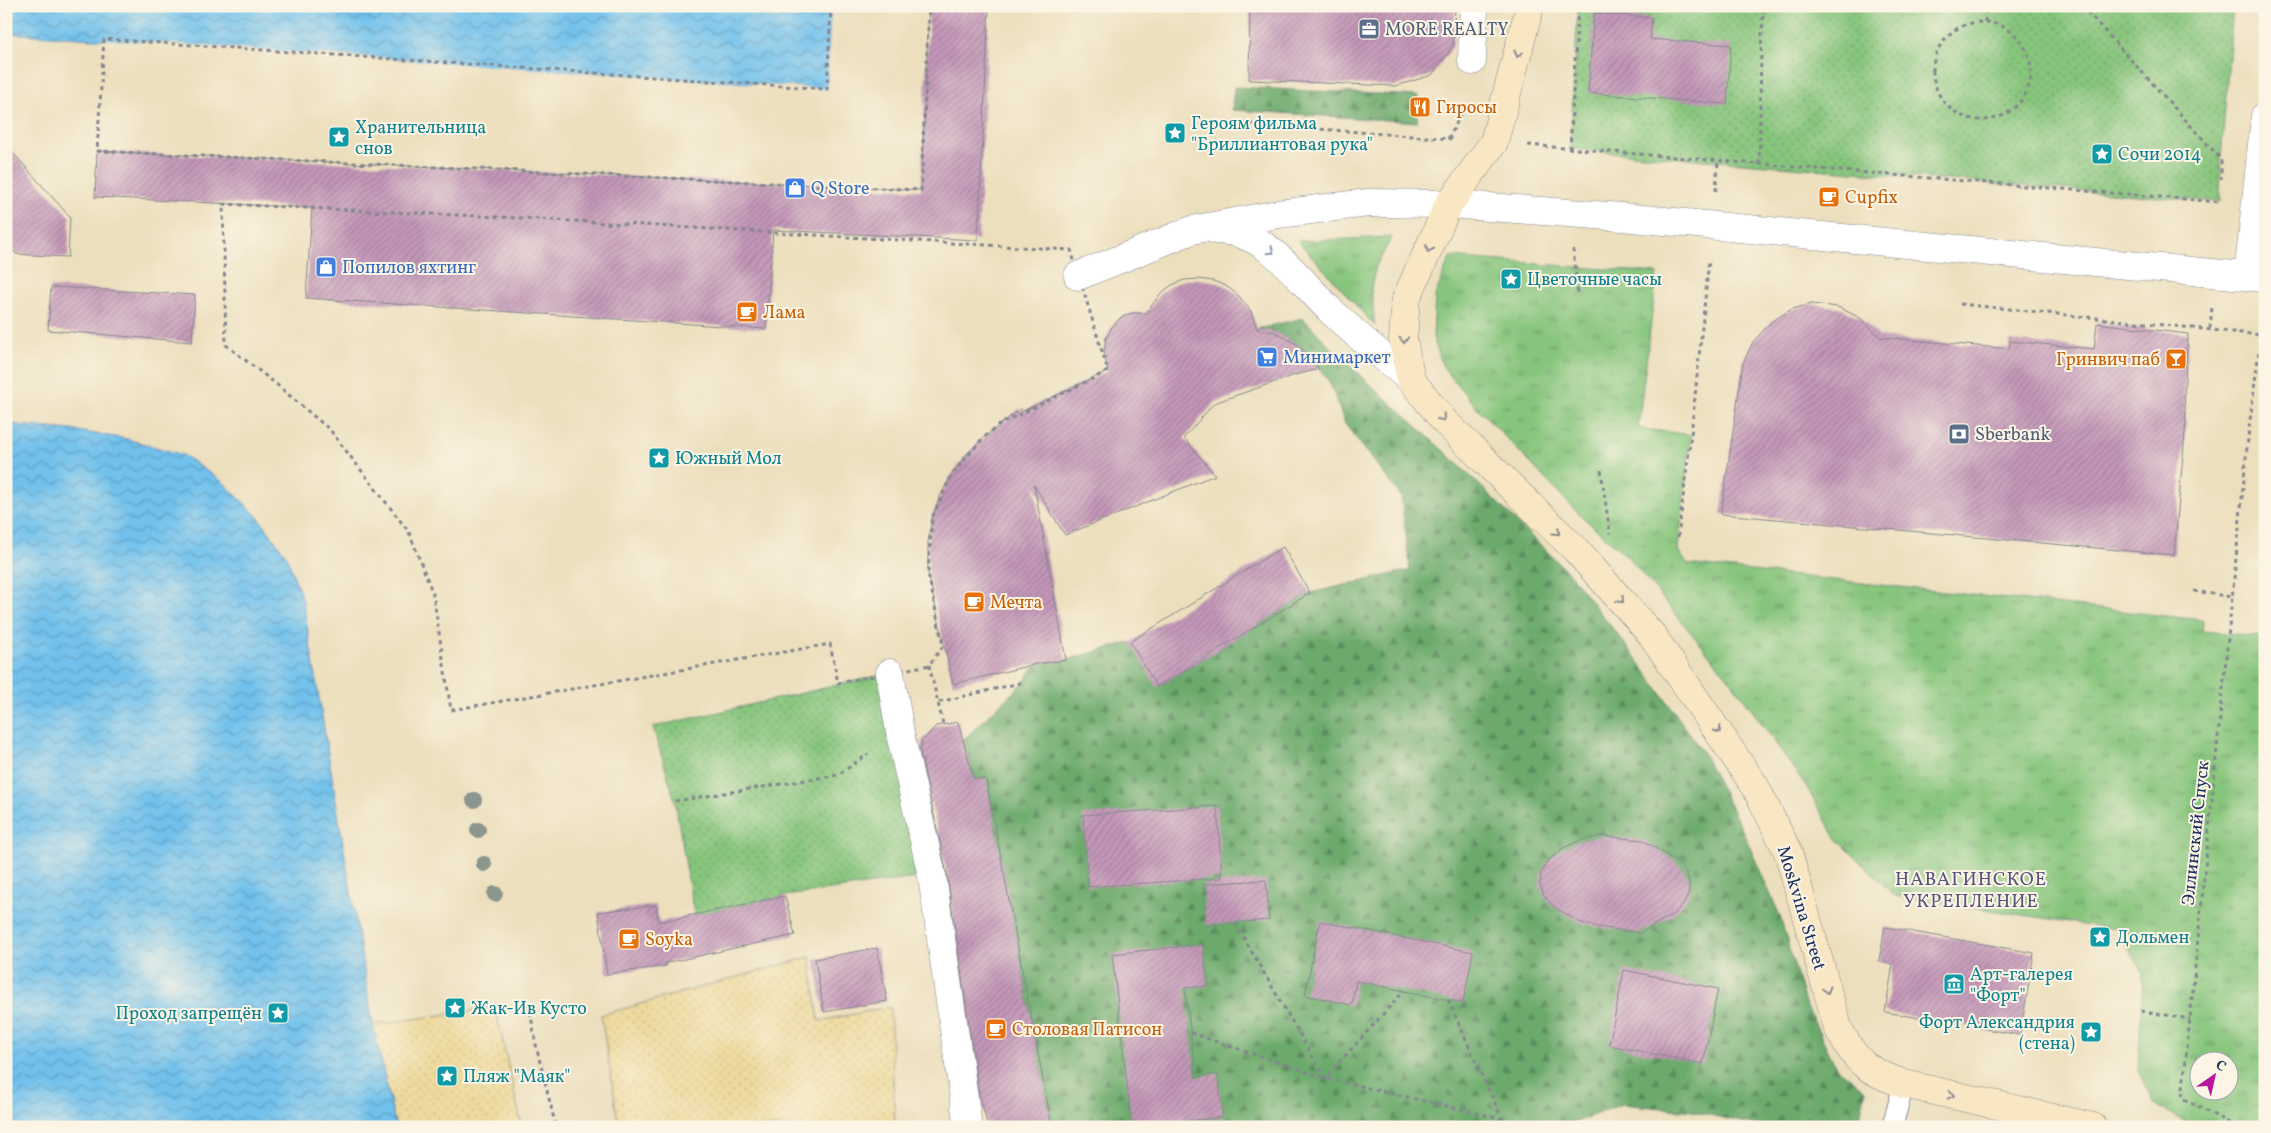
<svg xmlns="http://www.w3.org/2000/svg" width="2271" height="1133" font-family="Vollkorn,serif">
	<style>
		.grass { fill: url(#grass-tufts); stroke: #507a6d; fill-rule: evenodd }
		.forest { fill: url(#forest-firs); stroke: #446c65 }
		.sand { fill: url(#sand-dots); stroke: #84847e }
		.park { fill: url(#park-dots); stroke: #507a6d }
		.water { fill: url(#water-waves); stroke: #4678a5 }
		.pier { fill: #ecdfbd }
		.building { fill: url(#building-hatch) }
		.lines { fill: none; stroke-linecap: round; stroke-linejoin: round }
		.service-casing { stroke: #84878e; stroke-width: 22 }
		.pedestrian-casing { stroke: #84878e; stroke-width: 29 }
		.minor-casing { stroke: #84878e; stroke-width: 29 }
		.secondary-casing { stroke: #84878e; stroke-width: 29 }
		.path { stroke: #84878e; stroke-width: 3; stroke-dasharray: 4 4; stroke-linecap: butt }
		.service { stroke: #fff; stroke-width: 20 }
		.pedestrian { stroke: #fff; stroke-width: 28 }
		.minor { stroke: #fff; stroke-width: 28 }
		.secondary { stroke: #f9e7c3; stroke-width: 28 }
		.tree { fill: #8b978e }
		.oneway { stroke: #8a8b90 }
		.oneway2 { stroke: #8d97ae }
		.labels { text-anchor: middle; stroke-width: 4; stroke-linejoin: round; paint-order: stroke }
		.service-label { font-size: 18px; fill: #4e5e75; stroke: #fcf5e5; text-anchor: start }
		.food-label { font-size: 18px; fill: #c56008; stroke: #fcf5e5; text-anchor: start }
		.culture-label { font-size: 18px; fill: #0d838f; stroke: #fcf5e5; text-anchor: start }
		.shop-label { font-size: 18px; fill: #366cbe; stroke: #fcf5e5; text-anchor: start }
		.street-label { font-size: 18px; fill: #1b2f5e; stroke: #fcf5e5 }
		.neighbourhood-label { font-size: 19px; letter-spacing: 1px; fill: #56537e; stroke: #fcf5e5 }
	</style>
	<defs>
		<pattern id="grass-tufts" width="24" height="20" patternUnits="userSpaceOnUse" patternTransform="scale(1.25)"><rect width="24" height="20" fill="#86c57c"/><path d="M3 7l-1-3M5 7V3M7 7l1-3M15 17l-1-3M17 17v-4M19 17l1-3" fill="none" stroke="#6da069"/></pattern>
		<pattern id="forest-firs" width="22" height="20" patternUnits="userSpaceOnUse" patternTransform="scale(1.25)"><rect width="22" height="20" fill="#6caa6c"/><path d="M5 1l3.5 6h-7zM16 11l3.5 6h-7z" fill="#588b5c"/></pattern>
		<pattern id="sand-dots" width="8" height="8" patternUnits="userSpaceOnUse" patternTransform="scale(1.25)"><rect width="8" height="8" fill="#eeda9e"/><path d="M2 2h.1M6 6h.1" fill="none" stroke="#ccbb8a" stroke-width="1.8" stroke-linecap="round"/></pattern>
		<pattern id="park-dots" width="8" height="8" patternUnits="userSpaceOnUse" patternTransform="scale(1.25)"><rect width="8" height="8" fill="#86c57c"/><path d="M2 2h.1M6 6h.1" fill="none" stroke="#6da069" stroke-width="1.8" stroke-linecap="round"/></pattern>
		<pattern id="water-waves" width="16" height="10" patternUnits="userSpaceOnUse" patternTransform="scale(1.25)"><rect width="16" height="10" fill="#71c1ec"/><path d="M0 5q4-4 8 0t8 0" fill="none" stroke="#5c9dc2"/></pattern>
		<pattern id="building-hatch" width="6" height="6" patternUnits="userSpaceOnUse" patternTransform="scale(1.25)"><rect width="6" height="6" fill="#c497b8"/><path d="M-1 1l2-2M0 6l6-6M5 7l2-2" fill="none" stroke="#9e7c99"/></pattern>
	</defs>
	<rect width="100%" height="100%" fill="#fcf5e5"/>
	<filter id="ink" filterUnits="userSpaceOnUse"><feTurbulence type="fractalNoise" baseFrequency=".02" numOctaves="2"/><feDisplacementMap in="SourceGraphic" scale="10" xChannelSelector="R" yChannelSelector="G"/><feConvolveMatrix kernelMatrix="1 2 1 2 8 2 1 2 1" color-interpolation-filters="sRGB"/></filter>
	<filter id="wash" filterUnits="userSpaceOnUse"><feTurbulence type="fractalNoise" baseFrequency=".0096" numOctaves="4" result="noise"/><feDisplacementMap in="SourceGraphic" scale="20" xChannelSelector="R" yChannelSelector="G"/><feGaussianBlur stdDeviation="1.12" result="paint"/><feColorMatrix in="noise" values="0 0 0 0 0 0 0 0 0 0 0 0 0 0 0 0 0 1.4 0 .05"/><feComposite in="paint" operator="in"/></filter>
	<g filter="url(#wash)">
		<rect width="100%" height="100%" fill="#ecdfbd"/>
		<path class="grass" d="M 1392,237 L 1376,266 L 1371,288 L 1375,326 L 1298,241 Z
			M 1450,257 L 1657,273 L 1638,428 L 1691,435 L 1678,550 L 1687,564 L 2203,620 L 2202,631 L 2265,637 L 2265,1127 L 2218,1127 L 2184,1122 L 2153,1103 L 2138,1071 L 2143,973 L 2117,929 L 1895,896 L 1836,838 L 1806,786 L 1735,686 L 1630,559 L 1577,512 L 1470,400 L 1443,367 L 1433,337 L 1435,296 ZM 2198,1060 L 2228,1060 L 2228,1090 L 2198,1090 Z"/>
		<path class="forest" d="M 1234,87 L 1419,96 L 1417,122 L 1232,110 Z
			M 1303,318 L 1342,359 L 1456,462 L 1568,572 L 1636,658 L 1702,751 L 1740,825 L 1780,916 L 1805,1003 L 1836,1067 L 1865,1090 L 1860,1118 L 1855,1127 L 1765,1127 L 1692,1111 L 1622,1104 L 1563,1127 L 1052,1127 L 986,779 L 974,779 L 963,740 L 1024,682 L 1036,664 L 1066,660 L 1130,642 L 1158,687 L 1310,593 L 1410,570 L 1401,496 L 1345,424 L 1329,381 L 1298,345 L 1275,332 L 1257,329 Z"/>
		<path class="sand" d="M 810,957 L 819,1021 L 890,1007 L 895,1127 L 619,1127 L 601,1015 Z
			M 495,1007 L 522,1127 L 396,1127 L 373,1025 Z"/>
		<path class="park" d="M 1578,6 L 2233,6 L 2221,159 L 2220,202 L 1570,149 Z
			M 890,673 L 932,876 L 785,896 L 694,915 L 675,801 L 653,727 Z"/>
		<path class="water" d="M 6,6 L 831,6 L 827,89 L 6,33 Z
			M 6,424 L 71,430 L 127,439 L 183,455 L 224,483 L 258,517 L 286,555 L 303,601 L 373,1025 L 396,1127 L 6,1127 Z"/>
		<path class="pier" d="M 831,6 L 834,6 L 830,89 L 827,92 L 104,42 L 104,39 L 827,89 Z"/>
		<g id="blocks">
			<path class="building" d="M 929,6 L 989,6 L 978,240 L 773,230 L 766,329 L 306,298 L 312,208 L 95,197 L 97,151 L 921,190 Z
				M 1250,6 L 1455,6 L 1453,46 L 1432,75 L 1396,86 L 1249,80 Z
				M 1594,13 L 1652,18 L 1650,39 L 1731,45 L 1727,104 L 1588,93 Z
				M 6,145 L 70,217 L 68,257 L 16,254 L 6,241 Z
				M 1199,279 L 1213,281 L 1226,286 L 1238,295 L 1251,311 L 1257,329 L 1275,332 L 1298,345 L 1319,369 L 1295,375 L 1214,403 L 1184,438 L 1215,475 L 1065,535 L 1034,485 L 1066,660 L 1036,664 L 953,684 L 928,573 L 928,542 L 932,518 L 940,496 L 951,476 L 966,455 L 982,439 L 1021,408 L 1021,412 L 1108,371 L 1104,352 L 1106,338 L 1112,327 L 1120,318 L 1132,313 L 1146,313 L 1161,293 L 1172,285 L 1184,280 Z
				M 51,287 L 195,295 L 192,342 L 48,330 Z
				M 1812,304 L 1838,307 L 1860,318 L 1880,337 L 2009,349 L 2010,341 L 2094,349 L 2097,323 L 2188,334 L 2184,395 L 2186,422 L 2174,555 L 1721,514 L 1743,363 L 1753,342 L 1772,321 L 1792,309 Z
				M 1283,547 L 1310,593 L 1157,687 L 1130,642 Z
				M 958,722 L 974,779 L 986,779 L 1052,1127 L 988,1127 L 979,1093 L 947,874 L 920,752 L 922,741 L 936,726 Z
				M 1217,806 L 1222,878 L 1088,887 L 1083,815 Z
				M 1601,836 L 1643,840 L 1674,860 L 1685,871 L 1689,881 L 1689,893 L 1683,905 L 1674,914 L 1640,933 L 1597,927 L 1579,922 L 1554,907 L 1544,896 L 1540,886 L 1541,873 L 1546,863 L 1563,848 L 1581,840 Z
				M 1266,880 L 1269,920 L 1206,925 L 1203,884 Z
				M 785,896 L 795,935 L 666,963 L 666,966 L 607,974 L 598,912 L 656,905 L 659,922 Z
				M 1320,921 L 1473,952 L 1463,1003 L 1356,981 L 1352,1005 L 1305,995 Z
				M 1885,927 L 2034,953 L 2020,1035 L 1885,1012 L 1893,964 L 1879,961 Z
				M 1203,944 L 1208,986 L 1185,988 L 1196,1077 L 1218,1074 L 1223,1117 L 1132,1127 L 1112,954 Z
				M 877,948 L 887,1001 L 824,1012 L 815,959 Z
				M 1624,970 L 1718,989 L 1703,1064 L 1609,1045 Z"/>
		</g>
	</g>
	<g filter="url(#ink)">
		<use href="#blocks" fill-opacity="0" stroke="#84878e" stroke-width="1"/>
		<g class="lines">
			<g class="service-casing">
				<path id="service" d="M 1892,1127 L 1904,1084"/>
			</g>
			<g class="pedestrian-casing">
				<path id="pedestrian" d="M 1472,61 L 1474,6
					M 890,673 L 901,738 L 932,876 L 968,1127"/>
			</g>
			<g class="minor-casing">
				<path id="minor" d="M 1216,230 C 1267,229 1299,281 1332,312 C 1357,336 1385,358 1411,380
					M 1078,276 L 1192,230 L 1278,214 L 1368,203 L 1449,204 L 1622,217 L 2265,278
					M 2248,277 L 2265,116"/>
			</g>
			<g class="secondary-casing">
				<path id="secondary" d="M 1530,6 L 1494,142 L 1449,204 L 1406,299 L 1403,340 L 1411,380 L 1445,422 L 1575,549 L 1652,635 L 1755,786 L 1788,852 L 1838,1028 C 1857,1064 1866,1070 1904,1084 L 2093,1127"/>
			</g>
			<path class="path" d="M 831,6 L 827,89 L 104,39 L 97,151 L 921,190 L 929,6
				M 2082,6 L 2221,159 L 2221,179
				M1933 71a49 49 0 1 1 98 0a49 49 0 1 1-98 0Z
				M 1985,22 L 1986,6
				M 1225,122 L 1452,139
				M 1448,139 L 1464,109
				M 1528,145 L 2220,202 L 2220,201
				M 1570,149 L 1578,6
				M 1759,164 C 1761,112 1759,59 1764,6
				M 1716,191 L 1718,161
				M 223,204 L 521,218 L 1071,250 L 1108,371 L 1002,423 L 982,439 L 951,476 L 932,518 L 928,573 L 943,646 L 929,665 L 838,683 L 830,644 L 451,710 L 433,594 L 409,532 L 330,430 L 276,384 L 226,345 Z
				M 1573,249 L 1578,296
				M 1960,304 L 2261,335 L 2265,339
				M 2210,328 L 2212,307
				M 1601,470 L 1610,534
				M 1678,537 L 1691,435 L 1709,260
				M 2194,591 L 2232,597
				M 929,665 L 943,724
				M 939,702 L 1024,682
				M 675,801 L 838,775 L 868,754
				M 1235,923 L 1325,1078 L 1404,991
				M 1448,1000 L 1502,1119
				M 529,1004 L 537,1050 L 556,1127
				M 2141,1011 L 2190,1019
				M 1191,1033 L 1325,1078 L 1502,1119 L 1526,1127
				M 2237,1127 L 2182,1098 L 2249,428 L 2261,335"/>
			<use href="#service" class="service"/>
			<use href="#pedestrian" class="pedestrian"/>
			<use href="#minor" class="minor"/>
			<use href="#secondary" class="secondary"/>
		</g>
		<g class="tree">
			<circle cx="474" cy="800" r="8"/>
			<circle cx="478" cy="830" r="8"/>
			<circle cx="484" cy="864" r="8"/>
			<circle cx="495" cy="894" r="8"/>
		</g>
		<defs><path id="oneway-chevron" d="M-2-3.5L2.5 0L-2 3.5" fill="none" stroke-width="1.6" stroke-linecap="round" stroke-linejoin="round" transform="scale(1.25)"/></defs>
		<g class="oneway">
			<use href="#oneway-chevron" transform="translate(1518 54) rotate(103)"/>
			<use href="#oneway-chevron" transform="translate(1429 249) rotate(115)"/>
			<use href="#oneway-chevron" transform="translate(1404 340) rotate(87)"/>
			<use href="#oneway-chevron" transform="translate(1442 418) rotate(49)"/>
			<use href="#oneway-chevron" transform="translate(1557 532) rotate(44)"/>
			<use href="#oneway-chevron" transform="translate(1621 600) rotate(48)"/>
			<use href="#oneway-chevron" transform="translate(1718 730) rotate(57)"/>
			<use href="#oneway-chevron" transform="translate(1827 990) rotate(74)"/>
			<use href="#oneway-chevron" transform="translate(1951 1095) rotate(13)"/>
		</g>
		<use class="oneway2" href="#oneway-chevron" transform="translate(1271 251) rotate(35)"/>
	</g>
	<defs>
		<g id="office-square" transform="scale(1.125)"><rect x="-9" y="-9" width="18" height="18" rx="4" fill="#5c6f8a" stroke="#fcf5e5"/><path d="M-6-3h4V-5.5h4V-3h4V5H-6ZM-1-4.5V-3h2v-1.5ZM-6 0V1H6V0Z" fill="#fff"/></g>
		<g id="restaurant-square" transform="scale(1.125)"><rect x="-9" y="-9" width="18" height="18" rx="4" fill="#e8710a" stroke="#fcf5e5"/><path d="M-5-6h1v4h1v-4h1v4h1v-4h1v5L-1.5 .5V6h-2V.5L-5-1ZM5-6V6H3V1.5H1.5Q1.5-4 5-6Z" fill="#fff"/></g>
		<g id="sight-square" transform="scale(1.125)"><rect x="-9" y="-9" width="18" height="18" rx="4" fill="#0f9aa8" stroke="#fcf5e5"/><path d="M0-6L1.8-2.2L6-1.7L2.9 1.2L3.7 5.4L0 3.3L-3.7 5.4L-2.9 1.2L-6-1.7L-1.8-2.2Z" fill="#fff"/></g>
		<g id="shop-square" transform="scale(1.125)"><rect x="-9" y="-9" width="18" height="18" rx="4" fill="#3f7fe0" stroke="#fcf5e5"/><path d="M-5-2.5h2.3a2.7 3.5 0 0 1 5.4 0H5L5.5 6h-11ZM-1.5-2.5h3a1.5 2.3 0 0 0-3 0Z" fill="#fff"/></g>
		<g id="cafe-square" transform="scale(1.125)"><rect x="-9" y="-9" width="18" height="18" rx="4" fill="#e8710a" stroke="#fcf5e5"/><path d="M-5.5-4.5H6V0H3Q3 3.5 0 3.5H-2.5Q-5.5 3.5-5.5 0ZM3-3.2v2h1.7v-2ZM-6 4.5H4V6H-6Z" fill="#fff"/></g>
		<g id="supermarket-square" transform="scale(1.125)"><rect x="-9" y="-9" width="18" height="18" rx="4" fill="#3f7fe0" stroke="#fcf5e5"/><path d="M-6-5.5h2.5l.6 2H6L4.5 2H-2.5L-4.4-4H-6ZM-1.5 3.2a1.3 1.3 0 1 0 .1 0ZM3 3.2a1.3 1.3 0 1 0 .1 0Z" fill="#fff"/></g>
		<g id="bar-square" transform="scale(1.125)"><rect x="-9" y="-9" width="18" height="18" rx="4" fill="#e8710a" stroke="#fcf5e5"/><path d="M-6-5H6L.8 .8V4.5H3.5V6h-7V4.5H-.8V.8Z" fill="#fff"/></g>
		<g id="bank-square" transform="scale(1.125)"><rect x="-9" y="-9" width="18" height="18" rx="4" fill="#5c6f8a" stroke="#fcf5e5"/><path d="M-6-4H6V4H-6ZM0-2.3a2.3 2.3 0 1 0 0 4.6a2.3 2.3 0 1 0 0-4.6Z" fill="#fff"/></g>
		<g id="museum-square" transform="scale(1.125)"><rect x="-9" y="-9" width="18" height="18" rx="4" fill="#0f9aa8" stroke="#fcf5e5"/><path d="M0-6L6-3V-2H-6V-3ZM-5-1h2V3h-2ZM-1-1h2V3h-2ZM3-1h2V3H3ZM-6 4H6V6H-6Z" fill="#fff"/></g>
	</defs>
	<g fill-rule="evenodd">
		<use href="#office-square" x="1369" y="29"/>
		<use href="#restaurant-square" x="1420" y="107"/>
		<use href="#sight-square" x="1175" y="133"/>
		<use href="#sight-square" x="339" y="137"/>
		<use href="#sight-square" x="2102" y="154"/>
		<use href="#shop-square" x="795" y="188"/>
		<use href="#cafe-square" x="1829" y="197"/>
		<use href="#shop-square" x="326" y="267"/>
		<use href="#sight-square" x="1511" y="279"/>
		<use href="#cafe-square" x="747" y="312"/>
		<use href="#supermarket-square" x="1267" y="357"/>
		<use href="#bar-square" x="2176" y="359"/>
		<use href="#bank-square" x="1959" y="434"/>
		<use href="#sight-square" x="659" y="458"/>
		<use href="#cafe-square" x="974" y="602"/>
		<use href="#sight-square" x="2100" y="937"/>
		<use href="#cafe-square" x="629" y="939"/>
		<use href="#museum-square" x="1954" y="984"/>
		<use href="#sight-square" x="455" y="1008"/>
		<use href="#sight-square" x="278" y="1013"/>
		<use href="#cafe-square" x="996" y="1029"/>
		<use href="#sight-square" x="2091" y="1032"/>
		<use href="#sight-square" x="447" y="1076"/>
	</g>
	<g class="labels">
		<g class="service-label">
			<text x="1385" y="35">MORE REALTY</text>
			<text x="1975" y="440">Sberbank</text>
		</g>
		<g class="food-label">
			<text x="1436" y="113">Гиросы</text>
			<text x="1845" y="203">Cupfix</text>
			<text x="763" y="318">Лама</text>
			<text x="2160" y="365" text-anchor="end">Гринвич паб</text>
			<text x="990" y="608">Мечта</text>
			<text x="645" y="945">Soyka</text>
			<text x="1012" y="1035">Столовая Патисон</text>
		</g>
		<g class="culture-label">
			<text x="1191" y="129">Героям фильма<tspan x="1191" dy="21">"Бриллиантовая рука"</tspan></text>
			<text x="355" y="133">Хранительница<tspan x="355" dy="21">снов</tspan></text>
			<text x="2118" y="160">Сочи 2014</text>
			<text x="1527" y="285">Цветочные часы</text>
			<text x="675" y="464">Южный Мол</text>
			<text x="2116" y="943">Дольмен</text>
			<text x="1970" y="980">Арт-галерея<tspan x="1970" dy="21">"Форт"</tspan></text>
			<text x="471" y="1014">Жак-Ив Кусто</text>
			<text x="262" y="1019" text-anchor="end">Проход запрещён</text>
			<text x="2075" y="1028" text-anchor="end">Форт Александрия<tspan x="2075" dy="21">(стена)</tspan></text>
			<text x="463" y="1082">Пляж "Маяк"</text>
		</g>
		<g class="shop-label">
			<text x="811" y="194">Q Store</text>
			<text x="342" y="273">Попилов яхтинг</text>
			<text x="1283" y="363">Минимаркет</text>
		</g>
		<g class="street-label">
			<text transform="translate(2195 833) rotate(-84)" y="6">Эллинский Спуск</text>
			<text transform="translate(1802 908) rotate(73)" y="6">Moskvina Street</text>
		</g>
		<g class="neighbourhood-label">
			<text x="1971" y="885">НАВАГИНСКОЕ<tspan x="1971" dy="22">УКРЕПЛЕНИЕ</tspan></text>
		</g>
	</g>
	<rect width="2271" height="1133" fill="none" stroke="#fcf5e5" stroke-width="25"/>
	<g transform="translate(2214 1076) rotate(34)"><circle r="24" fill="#fcf5e5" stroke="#a2a6af"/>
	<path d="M0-4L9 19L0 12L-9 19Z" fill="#b5179e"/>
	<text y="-8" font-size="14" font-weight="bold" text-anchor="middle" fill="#1b2f5e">С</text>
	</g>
</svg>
